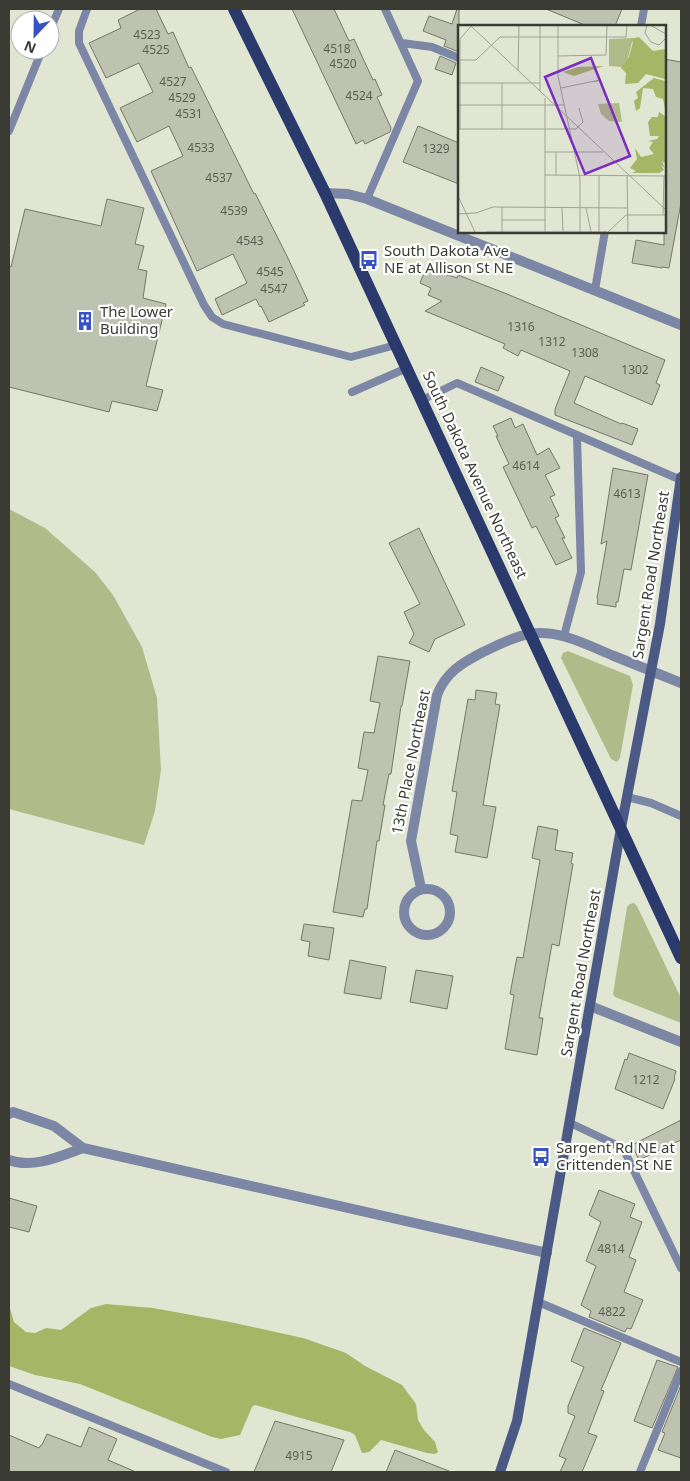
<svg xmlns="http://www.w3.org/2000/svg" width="690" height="1481" font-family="'Noto Sans',sans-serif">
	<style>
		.green { fill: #b1bb8a }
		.forest { fill: #a6b566 }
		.building { fill: #bec2b0; stroke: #747766 }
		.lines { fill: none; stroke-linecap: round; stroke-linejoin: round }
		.lane { stroke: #7b87a5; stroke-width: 8 }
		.street { stroke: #7b87a5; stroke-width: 10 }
		.secondary { stroke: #4b5a85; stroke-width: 10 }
		.primary { stroke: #2a3a6d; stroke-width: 12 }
		.labels { text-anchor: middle; stroke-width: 4.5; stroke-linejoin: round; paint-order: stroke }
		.number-label { font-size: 12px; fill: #5b5e53 }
		.poi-label { font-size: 15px; fill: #3a3c34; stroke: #fff; text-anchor: start }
		.street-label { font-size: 15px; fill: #3a3c34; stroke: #fff }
		.inset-road { fill: none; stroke: #9ea293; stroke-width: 1 }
		.view { fill: #7b2cbf; fill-opacity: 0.15; stroke: #7b2cbf; stroke-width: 2.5 }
		.inset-edge { fill: none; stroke: #3a3c34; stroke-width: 2.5 }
	</style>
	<rect width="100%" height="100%" fill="#e1e6d3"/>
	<path class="green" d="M 9,509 L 45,528 L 95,572 L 113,595 L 142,647 L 157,698 L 161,770 L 155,811 L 144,845 L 9,809 Z
		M 568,651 L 630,676 L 633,685 L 620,758 L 617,762 L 611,759 L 561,658 L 563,653 Z
		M 634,903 L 637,906 L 681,998 L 681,1023 L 615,997 L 613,994 L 627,907 L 630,904 Z"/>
	<path class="forest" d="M 106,1304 L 153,1308 L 230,1322 L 303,1338 L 346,1353 L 365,1366 L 402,1385 L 416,1404 L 418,1420 L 424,1430 L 435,1442 L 438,1452 L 435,1454 L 427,1453 L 381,1440 L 369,1452 L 362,1453 L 355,1435 L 350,1432 L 255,1405 L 252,1407 L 240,1435 L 221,1439 L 212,1437 L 80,1384 L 35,1375 L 9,1366 L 9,1305 L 14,1322 L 26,1332 L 35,1333 L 46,1328 L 61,1330 L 91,1308 Z"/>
	<path class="building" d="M 140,9 L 156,9 L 168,34 L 173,32 L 189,68 L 191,67 L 254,194 L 255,193 L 286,254 L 308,301 L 303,303 L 305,305 L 269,322 L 261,306 L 260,307 L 256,299 L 222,315 L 215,299 L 247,283 L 233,254 L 197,271 L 151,171 L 183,156 L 169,126 L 137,142 L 120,108 L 153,92 L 139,63 L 106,78 L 89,43 L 121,28 L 118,20 Z
		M 292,9 L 334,9 L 349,41 L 354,39 L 373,80 L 375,79 L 382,95 L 377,97 L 391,128 L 390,132 L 365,144 L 363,140 L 356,144 Z
		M 457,9 L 459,10 L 459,52 L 444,46 L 446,40 L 423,31 L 429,16 L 452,24 Z
		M 546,9 L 622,9 L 615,26 L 587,26 Z
		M 440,56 L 456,63 L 452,75 L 435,69 Z
		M 664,59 L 681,62 L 681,203 L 669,268 L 662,267 L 662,268 L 632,263 L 636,240 L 664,245 Z
		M 418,126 L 459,143 L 459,184 L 403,162 Z
		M 107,199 L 144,208 L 135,244 L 144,246 L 138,269 L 147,271 L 143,298 L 166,304 L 146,386 L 163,390 L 157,411 L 112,401 L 109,412 L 9,387 L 9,266 L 11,267 L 25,209 L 101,226 Z
		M 426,268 L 457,278 L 458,275 L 507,294 L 665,360 L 656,383 L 660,385 L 652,405 L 585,376 L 574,403 L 621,424 L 622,423 L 638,429 L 632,445 L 555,415 L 555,409 L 570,371 L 521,350 L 518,356 L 503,348 L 505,344 L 425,311 L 442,301 L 428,295 L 431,288 L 420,283 Z
		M 481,367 L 504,377 L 498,391 L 475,382 Z
		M 511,418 L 515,428 L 523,424 L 537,455 L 549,448 L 560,468 L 545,475 L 555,495 L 550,497 L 559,516 L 555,518 L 565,538 L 562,538 L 572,558 L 556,565 L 536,526 L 532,528 L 503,467 L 509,464 L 496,436 L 498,436 L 493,426 Z
		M 613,468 L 648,475 L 631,570 L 624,569 L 618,602 L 616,602 L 616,607 L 597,604 L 598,599 L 597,598 L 607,541 L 601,544 Z
		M 419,528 L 465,625 L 435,639 L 429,652 L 409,643 L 414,634 L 404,612 L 420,604 L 389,543 Z
		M 378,656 L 410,661 L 402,706 L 401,706 L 391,774 L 389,774 L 383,805 L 385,805 L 379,841 L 377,841 L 367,909 L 365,909 L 363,917 L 333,912 L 352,800 L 362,801 L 368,770 L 358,768 L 364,732 L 374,733 L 380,703 L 370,701 Z
		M 476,690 L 497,693 L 495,704 L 500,705 L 483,805 L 496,807 L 487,858 L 455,852 L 458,836 L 450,834 L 457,792 L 452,791 L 468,699 L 475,700 Z
		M 538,826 L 558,830 L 555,850 L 573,853 L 571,863 L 573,864 L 559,946 L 552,944 L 539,1018 L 543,1018 L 537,1055 L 505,1049 L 514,995 L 510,994 L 517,957 L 523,958 L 540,860 L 532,858 Z
		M 304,924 L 334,928 L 329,960 L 308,956 L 310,942 L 301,940 Z
		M 350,960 L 386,967 L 381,999 L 344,993 Z
		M 416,970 L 453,976 L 447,1009 L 410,1002 Z
		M 629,1053 L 676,1071 L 674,1078 L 675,1079 L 663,1109 L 615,1089 L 625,1059 L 627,1060 Z
		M 681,1120 L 681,1140 L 639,1160 L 632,1145 Z
		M 599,1190 L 635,1204 L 630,1217 L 642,1222 L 629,1257 L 636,1260 L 624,1292 L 643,1300 L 631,1329 L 627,1328 L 625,1332 L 589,1317 L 591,1311 L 581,1305 L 596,1266 L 586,1261 L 601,1222 L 589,1215 Z
		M 9,1198 L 37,1206 L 29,1232 L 9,1227 Z
		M 584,1328 L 621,1343 L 601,1390 L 604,1391 L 588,1433 L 597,1436 L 582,1472 L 560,1472 L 566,1459 L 559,1456 L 575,1416 L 568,1413 L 568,1406 L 584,1367 L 571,1361 Z
		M 657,1360 L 678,1367 L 652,1428 L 634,1421 Z
		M 681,1385 L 681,1458 L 658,1450 L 665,1433 L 662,1432 Z
		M 275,1421 L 344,1440 L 331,1472 L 254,1472 Z
		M 89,1427 L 117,1439 L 108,1460 L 136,1472 L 9,1472 L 9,1435 L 39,1448 L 41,1445 L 42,1445 L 47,1434 L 81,1447 Z
		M 395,1450 L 449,1471 L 449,1472 L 386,1472 Z"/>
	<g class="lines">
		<path class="lane" d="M 87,9 L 79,31 L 79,43 L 204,305 L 212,317 L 223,324 L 351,357 L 396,345
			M 641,26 L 644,9
			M 50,30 L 59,9
			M 402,43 L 432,47 L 459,58
			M 9,131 L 42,50
			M 367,199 L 418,81 L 385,9
			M 595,290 L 605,231
			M 352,392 L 407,368
			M 422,400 L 457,383 L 681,480
			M 564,636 L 581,572 L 577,436
			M 627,797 L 651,803 L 681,816
			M 570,1123 L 623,1148 L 681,1268
			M 538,1302 L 681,1362
			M 9,1384 L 226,1472
			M 640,1472 L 681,1371"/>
		<path class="street" d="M 325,193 L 348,194 L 367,199 L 681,325
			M 421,888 L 411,841 L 437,695 C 446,672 462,663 483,652 C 498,645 513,637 529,634 C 559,629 587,645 614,656 C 636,665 659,674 681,683
			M404 912a23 23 0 1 1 46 0a23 23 0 1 1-46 0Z
			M 590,1006 L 681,1042
			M 9,1114 L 13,1112 L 54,1126 L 83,1148 L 547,1253
			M 9,1160 C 32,1169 61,1156 83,1148"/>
		<path class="secondary" d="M 500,1472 L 517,1421 L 621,828 L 660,624 L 681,477"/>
		<path class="primary" d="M 234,9 L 325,193 L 681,958"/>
	</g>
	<defs>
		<g id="bus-bare" transform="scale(1.5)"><path d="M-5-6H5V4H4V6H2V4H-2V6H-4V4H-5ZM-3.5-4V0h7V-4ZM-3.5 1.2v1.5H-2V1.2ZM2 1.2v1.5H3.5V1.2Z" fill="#3652c4" stroke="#fff" stroke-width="2.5" paint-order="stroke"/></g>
		<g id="building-bare" transform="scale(1.5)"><path d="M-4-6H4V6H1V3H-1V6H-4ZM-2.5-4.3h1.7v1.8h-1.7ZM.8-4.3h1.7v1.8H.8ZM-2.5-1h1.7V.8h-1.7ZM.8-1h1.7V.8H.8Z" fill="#3652c4" stroke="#fff" stroke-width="2.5" paint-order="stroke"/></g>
	</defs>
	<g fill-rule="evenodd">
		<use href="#bus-bare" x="369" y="260"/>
		<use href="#building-bare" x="85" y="321"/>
		<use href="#bus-bare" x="541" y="1157"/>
	</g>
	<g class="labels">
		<g class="number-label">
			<text x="147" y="39">4523</text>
			<text x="337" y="53">4518</text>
			<text x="156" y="54">4525</text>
			<text x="343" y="68">4520</text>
			<text x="173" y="86">4527</text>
			<text x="359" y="100">4524</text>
			<text x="182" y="102">4529</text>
			<text x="189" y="118">4531</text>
			<text x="201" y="152">4533</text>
			<text x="436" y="153">1329</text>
			<text x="219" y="182">4537</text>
			<text x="234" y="215">4539</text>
			<text x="250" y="245">4543</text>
			<text x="270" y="276">4545</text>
			<text x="274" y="293">4547</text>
			<text x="521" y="331">1316</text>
			<text x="552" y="346">1312</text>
			<text x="585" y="357">1308</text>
			<text x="635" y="374">1302</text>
			<text x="526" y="470">4614</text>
			<text x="627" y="498">4613</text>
			<text x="646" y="1084">1212</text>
			<text x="611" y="1253">4814</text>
			<text x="612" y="1316">4822</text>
			<text x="299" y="1460">4915</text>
		</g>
		<g class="poi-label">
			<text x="384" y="256">South Dakota Ave<tspan x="384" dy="17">NE at Allison St NE</tspan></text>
			<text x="100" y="317">The Lower<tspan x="100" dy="17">Building</tspan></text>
			<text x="556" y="1153">Sargent Rd NE at<tspan x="556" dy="17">Crittenden St NE</tspan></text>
		</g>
		<g class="street-label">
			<text transform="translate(475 475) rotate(65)" y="5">South Dakota Avenue Northeast</text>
			<text transform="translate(651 575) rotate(-81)" y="5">Sargent Road Northeast</text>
			<text transform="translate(411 762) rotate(-79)" y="5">13th Place Northeast</text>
			<text transform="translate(581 973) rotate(-80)" y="5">Sargent Road Northeast</text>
		</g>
	</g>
	<g transform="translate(458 25)">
		<rect width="208" height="208" fill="#e1e6d3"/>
		<path d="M 175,13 L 169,37 L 164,42 L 151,41 L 151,14 ZM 161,78 L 164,97 L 151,96 L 143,89 L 140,79 Z" fill="#b1bb8a"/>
		<path d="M 181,12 L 195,26 L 207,24 L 207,54 L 188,49 L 180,58 L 167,59 L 168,48 L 163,43 L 171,32 L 175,17 L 172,14 ZM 146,41 L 116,51 L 105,47 L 120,42 ZM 196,53 L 207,56 L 207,84 L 205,74 L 198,72 L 195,64 L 185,63 L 182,83 L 178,86 L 176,76 L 180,73 L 178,67 ZM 201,87 L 207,91 L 207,138 L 204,136 L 207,143 L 203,140 L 206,145 L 201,148 L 174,148 L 178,146 L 172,143 L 179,134 L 177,123 L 183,132 L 196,129 L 191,123 L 195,117 L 190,116 L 199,114 L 201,111 L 192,111 L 190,97 L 194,92 L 200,92 Z" fill="#a6b566"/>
		<path class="inset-road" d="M 12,0 L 208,185M 82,0 L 82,66M 100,0 L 100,51 L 122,153 L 122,207M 189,0 L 187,8 L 193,17 L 201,20 L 208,13M 192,0 L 208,9M 100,31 L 148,30 L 149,0M 0,35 L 18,35 L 42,12 L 168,12 L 169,0M 60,46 L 61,0M 0,58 L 82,58M 44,58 L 44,104M 103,63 L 142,55 L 136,57M 0,80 L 106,80M 0,104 L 118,104 L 125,97 L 121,83M 2,104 L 2,14 L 14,0M 87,127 L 145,127M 98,127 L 98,150M 87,150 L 208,151M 141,151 L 141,207M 169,151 L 170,207M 0,171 L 17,207M 44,182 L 44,207M 104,183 L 105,207M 128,183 L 133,207M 0,189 L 18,188 L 35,182 L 169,183M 205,190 L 206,151M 44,195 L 87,195M 28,207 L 149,207M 87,207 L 87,73M 150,207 L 168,190 L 208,190"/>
		<path class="view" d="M 133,33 L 172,131 L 127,149 L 87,52 Z"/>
		<rect width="208" height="208" class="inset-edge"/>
	</g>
	<rect width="690" height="1481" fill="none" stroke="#3a3c34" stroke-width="20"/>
	<g transform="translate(35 35) rotate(202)"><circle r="24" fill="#ffffff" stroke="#b0b1ae"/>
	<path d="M0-4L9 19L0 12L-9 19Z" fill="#3652c4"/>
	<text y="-8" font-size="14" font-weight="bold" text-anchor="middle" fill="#3a3c34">N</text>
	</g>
</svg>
